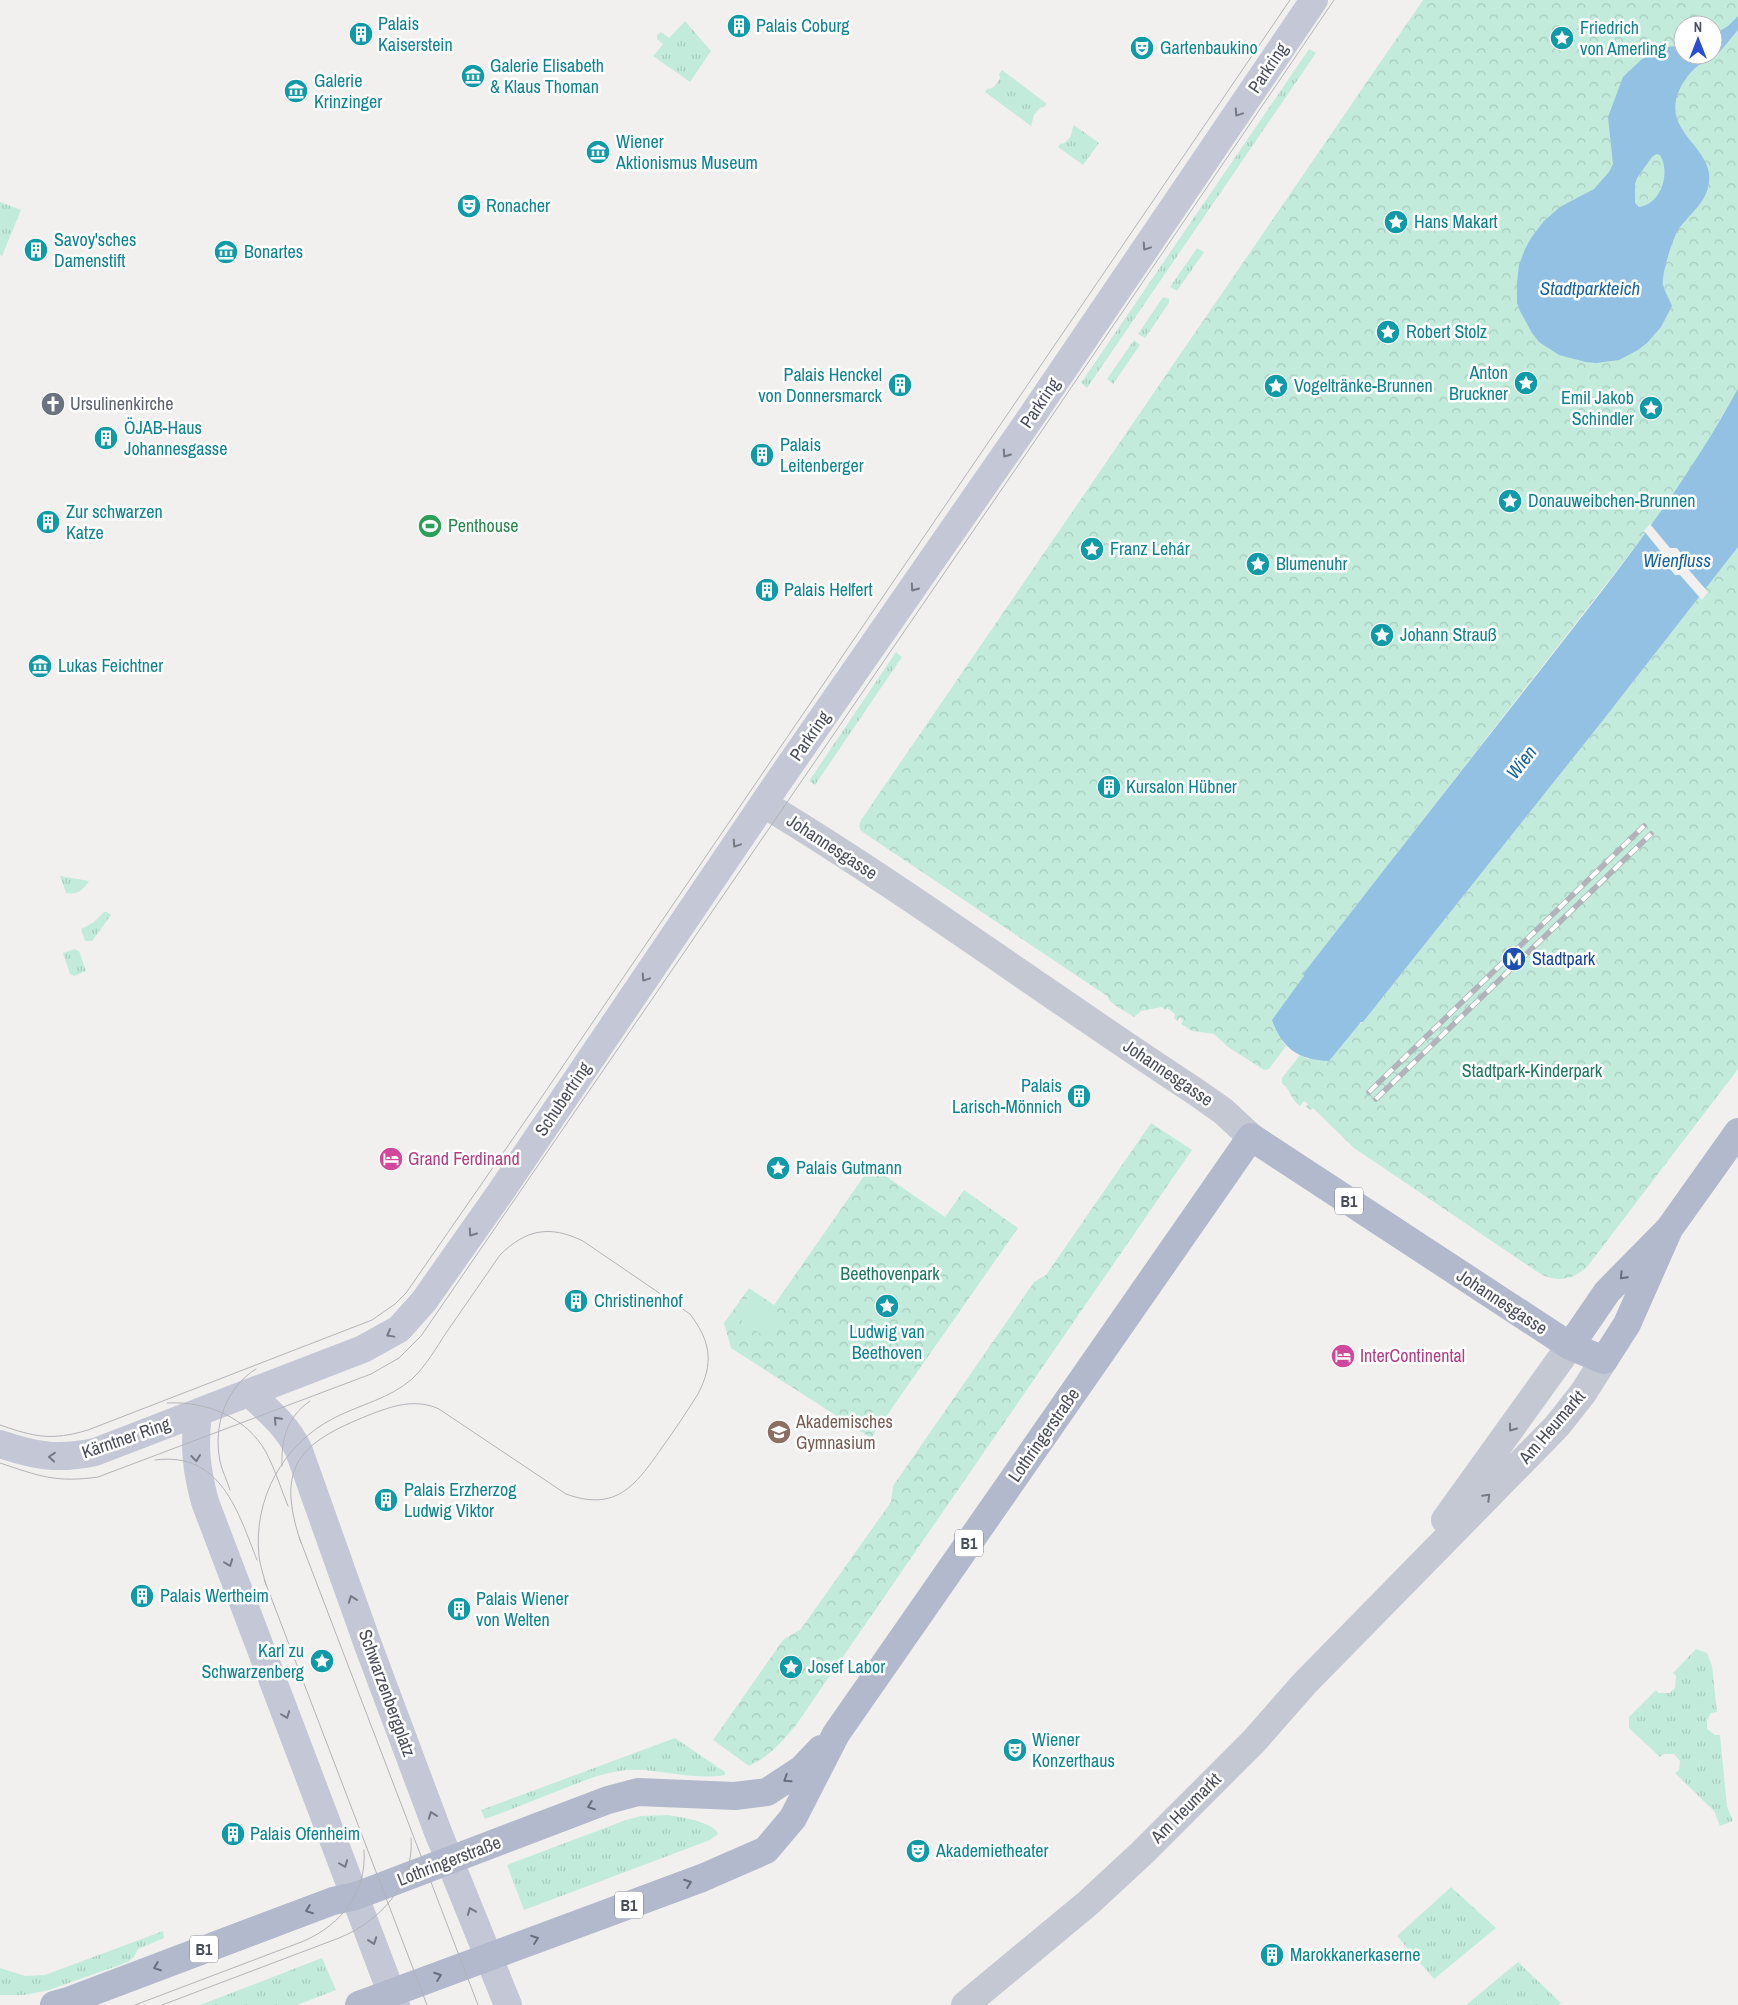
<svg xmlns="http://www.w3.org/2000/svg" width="1738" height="2005" font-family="'Archivo Narrow',sans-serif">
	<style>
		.grass { fill: url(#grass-tufts) }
		.park { fill: url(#park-crowns); fill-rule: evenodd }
		.pitch { fill: #c2ebdb }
		.water { fill: #93c1e4; fill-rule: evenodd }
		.pier { fill: #f2f0ef }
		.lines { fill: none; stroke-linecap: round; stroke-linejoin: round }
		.tertiary { stroke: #c4c8d3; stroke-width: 28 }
		.secondary { stroke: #c4c8d6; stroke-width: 28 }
		.primary { stroke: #b2b9cc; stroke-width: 28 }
		.tram { stroke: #b2b3b9; stroke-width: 1 }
		.rail-casing { stroke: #b2b3b9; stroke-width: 5.5 }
		.rail { stroke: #fff; stroke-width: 4; stroke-dasharray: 11; stroke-linecap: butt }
		.oneway { stroke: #747986 }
		.oneway2 { stroke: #686e7d }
		.oneway3 { stroke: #747985 }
		.labels { text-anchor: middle; stroke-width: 5; stroke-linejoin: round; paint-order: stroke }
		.shield { fill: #fff; stroke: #80838c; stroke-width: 1 }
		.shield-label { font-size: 16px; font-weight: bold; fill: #494e5b }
		.culture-label { font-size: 18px; fill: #0d838f; stroke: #fff; text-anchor: start }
		.street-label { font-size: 18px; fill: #494e5b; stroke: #fff }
		.worship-label { font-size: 18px; fill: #5b616d; stroke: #fff; text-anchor: start }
		.leisure-label { font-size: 18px; fill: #27864d; stroke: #fff; text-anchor: start }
		.transit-label { font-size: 18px; fill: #164399; stroke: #fff; text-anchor: start }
		.park-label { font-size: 18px; fill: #1f775f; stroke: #fff }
		.hotel-label { font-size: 18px; fill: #b23c85; stroke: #fff; text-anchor: start }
		.education-label { font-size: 18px; fill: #785e54; stroke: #fff; text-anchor: start }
		.water-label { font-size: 19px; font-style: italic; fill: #19649e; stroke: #fff }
	</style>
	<defs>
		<pattern id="grass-tufts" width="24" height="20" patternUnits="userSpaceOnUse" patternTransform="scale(1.25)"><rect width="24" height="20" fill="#c2ebdb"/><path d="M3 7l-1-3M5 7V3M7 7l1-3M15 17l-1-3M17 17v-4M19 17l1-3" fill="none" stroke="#a8cbbe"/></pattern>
		<pattern id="park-crowns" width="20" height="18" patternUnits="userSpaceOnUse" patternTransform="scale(1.25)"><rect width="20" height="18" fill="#c2ebdb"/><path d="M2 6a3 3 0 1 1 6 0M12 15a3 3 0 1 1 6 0" fill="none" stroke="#a8cbbe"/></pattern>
	</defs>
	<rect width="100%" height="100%" fill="#f2f0ef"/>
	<path class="grass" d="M 685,21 L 711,51 L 690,82 L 653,56 L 663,44 L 657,39 L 657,35 L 661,32 L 669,38 Z
		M 1309,49 L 1316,53 L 1087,388 L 1081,383 Z
		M 1002,70 L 1047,104 L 1044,107 L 1040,108 L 1034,115 L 1031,126 L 985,92 L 988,88 L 990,89 L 995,86 L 1000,78 L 999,74 Z
		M 1074,125 L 1099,143 L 1083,165 L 1058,147 L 1061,143 L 1063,144 C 1075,135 1070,131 1074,125 Z
		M 0,202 L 21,210 L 2,256 L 0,255 Z
		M 1197,248 L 1204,252 L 1177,291 L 1170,287 Z
		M 1163,297 L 1169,299 L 1169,303 L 1145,338 L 1138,334 Z
		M 1134,340 L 1140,345 L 1113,384 L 1107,379 Z
		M 896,652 L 902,657 L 815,785 L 809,781 Z
		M 60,876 L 89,881 C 83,890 78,895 66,893 Z
		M 104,912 L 107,912 L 111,915 L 92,941 L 85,941 L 81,929 L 94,922 Z
		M 74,949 L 79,951 L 86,971 L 74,976 L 70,974 L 63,953 Z
		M 1696,1649 L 1707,1653 L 1712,1666 L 1717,1712 L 1711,1713 L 1707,1720 L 1707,1729 L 1715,1735 L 1720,1735 L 1727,1807 L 1733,1821 L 1720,1826 L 1714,1811 L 1675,1773 L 1679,1770 L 1680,1761 L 1674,1754 L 1664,1754 L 1660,1757 L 1629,1728 L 1629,1717 L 1656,1690 L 1659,1693 L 1670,1693 L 1675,1688 L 1676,1676 L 1673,1673 Z
		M 675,1738 L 725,1772 L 725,1775 C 693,1781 659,1768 626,1770 C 603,1772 581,1782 560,1790 C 535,1800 510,1810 485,1819 L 481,1810 Z
		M 668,1815 C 681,1817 714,1822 718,1834 L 710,1840 L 524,1910 L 507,1865 L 626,1820 L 641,1816 Z
		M 1451,1887 L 1496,1928 L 1434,1979 L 1397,1936 Z
		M 163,1931 L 164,1938 L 138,1949 L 134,1957 L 128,1962 L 49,1990 L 25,1995 L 0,1995 L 0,1968 L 25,1976 L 45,1975 Z
		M 322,1958 L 336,1990 L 297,2005 L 200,2005 Z
		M 1518,1962 L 1561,2003 L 1558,2005 L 1466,2005 Z"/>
	<path class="park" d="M 1423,0 L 1738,0 L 1738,388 L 1695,463 L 1652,525 L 1303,974 L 1304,976 L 1282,1042 L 1286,1046 L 1269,1069 L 1264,1070 L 1228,1047 L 1214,1034 L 1192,1031 L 1181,1024 L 1183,1020 L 1180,1017 L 1177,1021 L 1174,1018 L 1175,1014 L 1167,1008 L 1165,1010 L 1162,1007 L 1141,1011 L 1134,1017 C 1126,1011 1111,1006 1107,996 L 861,831 L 859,826 L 861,820 ZM 1683,25 L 1713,25 L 1713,55 L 1683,55 Z
		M 1738,547 L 1738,1069 L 1587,1267 C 1573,1280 1556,1283 1539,1273 L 1354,1148 L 1313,1108 L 1311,1110 L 1306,1107 L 1308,1104 L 1304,1101 L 1300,1106 C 1290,1099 1290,1088 1282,1083 L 1282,1078 L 1300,1055 L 1308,1059 L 1363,1022 L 1604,719 Z
		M 1151,1123 L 1192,1150 L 796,1725 C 781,1743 771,1755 749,1766 L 713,1740 L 783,1640 L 801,1629 L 891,1502 L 893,1486 L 1034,1282 L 1046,1275 Z
		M 871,1166 L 945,1217 L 964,1190 L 1018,1228 L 871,1438 L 731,1348 L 724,1323 L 749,1288 L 774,1305 Z"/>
	<path class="pitch" d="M 750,1294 L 786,1318 L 771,1341 L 735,1316 Z"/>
	<path class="water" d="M 1738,16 L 1738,30 C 1730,38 1724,49 1715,56 C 1710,59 1704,61 1699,65 C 1688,73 1679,87 1676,100 C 1669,135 1713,149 1709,182 C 1707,203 1689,214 1678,230 C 1673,238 1661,275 1663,285 C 1665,292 1669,299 1672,306 L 1661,327 L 1647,343 L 1638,350 L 1619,360 L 1596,363 L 1586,362 L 1559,355 L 1539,342 L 1532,333 L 1520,311 L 1517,303 L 1517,283 L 1519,265 L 1525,249 L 1531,238 L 1544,221 L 1560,207 L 1594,189 L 1609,172 L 1613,164 L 1608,117 L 1623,77 L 1641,60 L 1661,48 L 1683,45 L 1683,55 L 1713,55 L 1713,35 L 1728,26 ZM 1656,154 L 1660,155 C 1671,173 1661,204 1639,207 L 1635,203 L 1635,184 L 1637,178 L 1652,157 Z
		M 1738,388 L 1738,547 L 1604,719 L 1363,1022 L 1361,1022 L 1329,1061 C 1298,1060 1282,1048 1272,1020 L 1304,976 L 1303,974 C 1382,872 1462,770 1542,668 C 1612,578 1684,489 1738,388 Z"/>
	<path class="pier" d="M 1650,524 L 1670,548 L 1677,548 L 1688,563 L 1688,569 L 1708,592 L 1702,600 L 1680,575 L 1675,575 L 1662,559 L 1662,553 L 1644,531 Z"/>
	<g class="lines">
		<path class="tertiary" d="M 764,804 C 911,893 1049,996 1193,1090 L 1223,1111 L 1251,1137
			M 1445,1520 L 1570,1346
			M 965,2005 L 1088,1903 L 1142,1853 L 1254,1741 L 1304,1684 L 1557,1426 L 1583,1393 L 1604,1360"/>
		<path class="secondary" d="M 249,1393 C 269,1411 288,1427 299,1451 L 368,1645 L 438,1832 L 508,2005
			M 198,1413 C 194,1447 196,1468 205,1502 L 396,2005
			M 0,1444 C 36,1456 57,1460 95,1452 L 363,1349 L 399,1329 L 424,1301 L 500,1193 L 778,782 L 1027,423 L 1314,0"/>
		<path class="primary" d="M 1570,1346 L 1607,1292 L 1669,1229 L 1738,1132
			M 54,2005 L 68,2001 L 333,1901 L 356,1896 L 608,1800 L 638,1792 L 735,1796 L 767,1792 L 802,1769 L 821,1749
			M 359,2005 L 702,1878 L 766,1850 L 793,1818 L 836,1734 L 1251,1137 L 1570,1346 L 1604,1360 L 1627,1324 L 1669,1229"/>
		<path class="tram" d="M 167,1403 C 207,1401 246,1417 266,1452 C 275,1469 281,1489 288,1506
			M 0,1425 C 35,1437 51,1441 88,1430 L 372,1320 L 395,1304 L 406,1293 L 539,1101 L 1290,0
			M 155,1460 C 221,1451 238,1512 257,1560
			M 0,1463 C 39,1476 56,1483 98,1477 L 371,1374 L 399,1358 L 421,1336 L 1041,432 L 1334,0
			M 282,1466 C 281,1439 287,1417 310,1401
			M 230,1490 C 227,1480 222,1471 220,1461 C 213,1427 225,1388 256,1369
			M 299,1537 L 478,2005
			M 264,1579 L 427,2005
			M 266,1585 C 264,1576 260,1566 259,1556 C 253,1499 283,1444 334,1418 C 361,1404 389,1399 412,1379 C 426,1366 436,1348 446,1333 C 464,1307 482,1281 500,1255 C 526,1229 550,1225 583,1241 L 690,1314 C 711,1342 714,1363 698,1394 C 686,1413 674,1431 661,1449 C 635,1486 616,1512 566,1494 L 439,1409 C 415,1398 392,1406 369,1415 C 299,1443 275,1466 301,1543
			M 135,2005 L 304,1941 C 342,1924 367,1892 364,1850
			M 162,2005 L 339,1938 C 379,1922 415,1884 411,1838"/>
		<g class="rail-casing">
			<path id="rail" d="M 1369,1092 L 1644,826
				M 1376,1099 L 1651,834"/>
		</g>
		<use href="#rail" class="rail"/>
	</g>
	<defs><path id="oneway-chevron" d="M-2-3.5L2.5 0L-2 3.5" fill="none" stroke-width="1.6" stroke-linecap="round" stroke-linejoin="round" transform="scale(1.25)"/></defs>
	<g class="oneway">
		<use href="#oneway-chevron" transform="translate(1238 113) rotate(124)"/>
		<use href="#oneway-chevron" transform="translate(1146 247) rotate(124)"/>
		<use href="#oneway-chevron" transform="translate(1006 454) rotate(125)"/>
		<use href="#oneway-chevron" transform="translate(914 588) rotate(125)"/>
		<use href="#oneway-chevron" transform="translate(736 844) rotate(124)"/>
		<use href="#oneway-chevron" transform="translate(645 978) rotate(124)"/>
		<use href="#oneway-chevron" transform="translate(472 1233) rotate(125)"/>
		<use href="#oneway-chevron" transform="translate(390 1334) rotate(151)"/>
		<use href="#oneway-chevron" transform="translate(277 1420) rotate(-133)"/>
		<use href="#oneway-chevron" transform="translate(52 1457) rotate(-175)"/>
		<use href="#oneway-chevron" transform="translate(196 1458) rotate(83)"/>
		<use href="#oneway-chevron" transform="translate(229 1563) rotate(69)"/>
		<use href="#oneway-chevron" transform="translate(352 1599) rotate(-110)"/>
		<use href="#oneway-chevron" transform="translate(286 1715) rotate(69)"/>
		<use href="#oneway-chevron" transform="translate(432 1815) rotate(-110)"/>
		<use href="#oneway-chevron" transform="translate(344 1864) rotate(69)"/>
		<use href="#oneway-chevron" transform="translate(471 1911) rotate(-112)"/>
		<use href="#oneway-chevron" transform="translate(373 1941) rotate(70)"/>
	</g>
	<g class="oneway2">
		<use href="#oneway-chevron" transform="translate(1623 1276) rotate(134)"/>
		<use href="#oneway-chevron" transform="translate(787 1779) rotate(147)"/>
		<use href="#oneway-chevron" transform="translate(591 1806) rotate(159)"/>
		<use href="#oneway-chevron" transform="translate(688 1883) rotate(-20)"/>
		<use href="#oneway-chevron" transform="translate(309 1910) rotate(159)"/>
		<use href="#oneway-chevron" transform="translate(535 1939) rotate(-20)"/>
		<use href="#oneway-chevron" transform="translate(157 1967) rotate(159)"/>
		<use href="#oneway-chevron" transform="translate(438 1976) rotate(-20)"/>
	</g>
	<g class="oneway3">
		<use href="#oneway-chevron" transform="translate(1512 1428) rotate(126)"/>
		<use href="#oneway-chevron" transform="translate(1487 1497) rotate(-45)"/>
	</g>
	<defs>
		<g id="building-disc" transform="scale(1.25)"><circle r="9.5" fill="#0f9aa8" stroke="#fff"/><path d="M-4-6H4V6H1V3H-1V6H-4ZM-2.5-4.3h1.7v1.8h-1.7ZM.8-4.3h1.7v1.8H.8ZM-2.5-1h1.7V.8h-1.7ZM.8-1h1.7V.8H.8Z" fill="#fff"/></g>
		<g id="sight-disc" transform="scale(1.25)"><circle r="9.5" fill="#0f9aa8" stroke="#fff"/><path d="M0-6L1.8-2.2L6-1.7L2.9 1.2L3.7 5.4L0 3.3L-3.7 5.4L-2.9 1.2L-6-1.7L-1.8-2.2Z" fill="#fff"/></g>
		<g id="theatre-disc" transform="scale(1.25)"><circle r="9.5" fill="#0f9aa8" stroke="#fff"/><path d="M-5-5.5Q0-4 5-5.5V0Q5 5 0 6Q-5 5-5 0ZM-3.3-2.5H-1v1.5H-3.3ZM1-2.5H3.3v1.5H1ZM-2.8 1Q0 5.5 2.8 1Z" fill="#fff"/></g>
		<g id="museum-disc" transform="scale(1.25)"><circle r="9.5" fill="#0f9aa8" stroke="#fff"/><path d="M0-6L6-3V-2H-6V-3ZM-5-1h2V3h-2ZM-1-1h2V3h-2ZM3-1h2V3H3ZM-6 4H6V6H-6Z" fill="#fff"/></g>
		<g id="church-disc" transform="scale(1.25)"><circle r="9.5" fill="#6b7280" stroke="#fff"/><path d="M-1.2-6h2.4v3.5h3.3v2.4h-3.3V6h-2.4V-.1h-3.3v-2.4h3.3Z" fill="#fff"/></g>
		<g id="stadium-disc" transform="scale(1.25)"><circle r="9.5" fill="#2e9e5b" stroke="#fff"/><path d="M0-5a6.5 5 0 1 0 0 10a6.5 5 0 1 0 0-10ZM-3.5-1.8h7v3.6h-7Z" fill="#fff"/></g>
		<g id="metro-disc" transform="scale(1.25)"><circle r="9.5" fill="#1a4fb4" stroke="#fff"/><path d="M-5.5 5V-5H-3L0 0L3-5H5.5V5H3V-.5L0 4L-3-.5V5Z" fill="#fff"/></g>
		<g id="hotel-disc" transform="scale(1.25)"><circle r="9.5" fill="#d1479c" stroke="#fff"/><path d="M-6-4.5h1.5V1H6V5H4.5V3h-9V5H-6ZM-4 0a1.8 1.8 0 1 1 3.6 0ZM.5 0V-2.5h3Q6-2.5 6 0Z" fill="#fff"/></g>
		<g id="school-disc" transform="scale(1.25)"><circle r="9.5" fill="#8d6e63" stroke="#fff"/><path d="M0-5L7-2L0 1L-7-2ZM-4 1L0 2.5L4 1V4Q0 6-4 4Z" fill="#fff"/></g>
	</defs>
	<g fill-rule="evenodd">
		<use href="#building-disc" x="739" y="26"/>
		<use href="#building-disc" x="361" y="34"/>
		<use href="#sight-disc" x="1562" y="38"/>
		<use href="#theatre-disc" x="1142" y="48"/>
		<use href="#museum-disc" x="473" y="76"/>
		<use href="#museum-disc" x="296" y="91"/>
		<use href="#museum-disc" x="598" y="152"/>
		<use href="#theatre-disc" x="469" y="206"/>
		<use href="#sight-disc" x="1396" y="222"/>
		<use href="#building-disc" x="36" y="250"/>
		<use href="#museum-disc" x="226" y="252"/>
		<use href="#sight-disc" x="1388" y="332"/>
		<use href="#sight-disc" x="1526" y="383"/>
		<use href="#building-disc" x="900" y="385"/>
		<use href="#sight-disc" x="1276" y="386"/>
		<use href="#church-disc" x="53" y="404"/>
		<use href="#sight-disc" x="1651" y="408"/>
		<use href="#building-disc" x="106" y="438"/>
		<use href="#building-disc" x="762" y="455"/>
		<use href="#sight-disc" x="1510" y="501"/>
		<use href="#building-disc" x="48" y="522"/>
		<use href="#stadium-disc" x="430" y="526"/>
		<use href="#sight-disc" x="1092" y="549"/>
		<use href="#sight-disc" x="1258" y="564"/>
		<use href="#building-disc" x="767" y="590"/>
		<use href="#sight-disc" x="1382" y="635"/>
		<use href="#museum-disc" x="40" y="666"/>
		<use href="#building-disc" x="1109" y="787"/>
		<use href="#metro-disc" x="1514" y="959"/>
		<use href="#building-disc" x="1079" y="1096"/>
		<use href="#hotel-disc" x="391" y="1159"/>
		<use href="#sight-disc" x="778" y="1168"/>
		<use href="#building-disc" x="576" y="1301"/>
		<use href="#sight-disc" x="887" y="1306"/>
		<use href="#hotel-disc" x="1343" y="1356"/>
		<use href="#school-disc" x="779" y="1432"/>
		<use href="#building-disc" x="386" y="1500"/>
		<use href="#building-disc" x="142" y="1596"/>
		<use href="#building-disc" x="459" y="1609"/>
		<use href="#sight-disc" x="322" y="1661"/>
		<use href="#sight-disc" x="791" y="1667"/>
		<use href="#theatre-disc" x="1015" y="1750"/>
		<use href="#building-disc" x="233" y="1834"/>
		<use href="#theatre-disc" x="918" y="1851"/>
		<use href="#building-disc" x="1272" y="1955"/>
	</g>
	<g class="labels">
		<g class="shield">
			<rect x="1335" y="1187.5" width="28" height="27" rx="4"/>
			<rect x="955" y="1529.5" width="28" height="27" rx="4"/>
			<rect x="615" y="1891.5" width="28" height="27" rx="4"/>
			<rect x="190" y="1935.5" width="28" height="27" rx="4"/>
		</g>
		<g class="shield-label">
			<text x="1349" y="1207">B1</text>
			<text x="969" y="1549">B1</text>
			<text x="629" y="1911">B1</text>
			<text x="204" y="1955">B1</text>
		</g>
		<g class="culture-label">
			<text x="378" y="30">Palais<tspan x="378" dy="21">Kaiserstein</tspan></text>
			<text x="756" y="32">Palais Coburg</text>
			<text x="1580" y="34">Friedrich<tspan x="1580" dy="21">von Amerling</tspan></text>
			<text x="1160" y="54">Gartenbaukino</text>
			<text x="490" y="72">Galerie Elisabeth<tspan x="490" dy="21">&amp; Klaus Thoman</tspan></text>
			<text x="314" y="87">Galerie<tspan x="314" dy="21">Krinzinger</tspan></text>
			<text x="616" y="148">Wiener<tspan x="616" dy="21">Aktionismus Museum</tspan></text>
			<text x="486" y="212">Ronacher</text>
			<text x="1414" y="228">Hans Makart</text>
			<text x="54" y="246">Savoy'sches<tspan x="54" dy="21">Damenstift</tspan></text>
			<text x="244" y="258">Bonartes</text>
			<text x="1406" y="338">Robert Stolz</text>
			<text x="1508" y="379" text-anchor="end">Anton<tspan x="1508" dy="21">Bruckner</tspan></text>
			<text x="882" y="381" text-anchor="end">Palais Henckel<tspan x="882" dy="21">von Donnersmarck</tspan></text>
			<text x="1294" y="392">Vogeltränke-Brunnen</text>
			<text x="1634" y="404" text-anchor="end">Emil Jakob<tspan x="1634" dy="21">Schindler</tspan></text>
			<text x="124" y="434">ÖJAB-Haus<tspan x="124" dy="21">Johannesgasse</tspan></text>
			<text x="780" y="451">Palais<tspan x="780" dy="21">Leitenberger</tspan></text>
			<text x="1528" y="507">Donauweibchen-Brunnen</text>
			<text x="66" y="518">Zur schwarzen<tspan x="66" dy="21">Katze</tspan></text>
			<text x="1110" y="555">Franz Lehár</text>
			<text x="1276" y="570">Blumenuhr</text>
			<text x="784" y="596">Palais Helfert</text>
			<text x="1400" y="641">Johann Strauß</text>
			<text x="58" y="672">Lukas Feichtner</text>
			<text x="1126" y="793">Kursalon Hübner</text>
			<text x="1062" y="1092" text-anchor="end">Palais<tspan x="1062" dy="21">Larisch-Mönnich</tspan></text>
			<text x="796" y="1174">Palais Gutmann</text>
			<text x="594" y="1307">Christinenhof</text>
			<text x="887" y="1338" text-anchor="middle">Ludwig van<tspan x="887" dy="21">Beethoven</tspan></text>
			<text x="404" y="1496">Palais Erzherzog<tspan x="404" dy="21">Ludwig Viktor</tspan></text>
			<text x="160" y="1602">Palais Wertheim</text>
			<text x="476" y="1605">Palais Wiener<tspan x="476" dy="21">von Welten</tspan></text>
			<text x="304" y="1657" text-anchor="end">Karl zu<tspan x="304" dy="21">Schwarzenberg</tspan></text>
			<text x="808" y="1673">Josef Labor</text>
			<text x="1032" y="1746">Wiener<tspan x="1032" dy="21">Konzerthaus</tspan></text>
			<text x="250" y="1840">Palais Ofenheim</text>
			<text x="936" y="1857">Akademietheater</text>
			<text x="1290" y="1961">Marokkanerkaserne</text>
		</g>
		<g class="street-label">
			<text transform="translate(1268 68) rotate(-56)" y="6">Parkring</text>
			<text transform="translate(1040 403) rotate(-56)" y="6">Parkring</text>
			<text transform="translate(810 736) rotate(-55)" y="6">Parkring</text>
			<text transform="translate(832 847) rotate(33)" y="6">Johannesgasse</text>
			<text transform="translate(1168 1073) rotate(34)" y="6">Johannesgasse</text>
			<text transform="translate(563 1099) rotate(-56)" y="6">Schubertring</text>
			<text transform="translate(1502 1302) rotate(33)" y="6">Johannesgasse</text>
			<text transform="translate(1552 1427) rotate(-49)" y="6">Am Heumarkt</text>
			<text transform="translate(1044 1435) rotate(-55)" y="6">Lothringerstraße</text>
			<text transform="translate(126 1438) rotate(-19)" y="6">Kärntner Ring</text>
			<text transform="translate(387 1693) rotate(70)" y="6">Schwarzenbergplatz</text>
			<text transform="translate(1186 1808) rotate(-45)" y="6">Am Heumarkt</text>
			<text transform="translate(449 1861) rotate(-21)" y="6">Lothringerstraße</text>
		</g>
		<g class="worship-label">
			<text x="70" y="410">Ursulinenkirche</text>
		</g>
		<g class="leisure-label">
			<text x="448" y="532">Penthouse</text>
		</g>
		<g class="transit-label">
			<text x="1532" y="965">Stadtpark</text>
		</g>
		<g class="park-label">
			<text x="1532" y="1077">Stadtpark-Kinderpark</text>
			<text x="890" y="1280">Beethovenpark</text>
		</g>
		<g class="hotel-label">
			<text x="408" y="1165">Grand Ferdinand</text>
			<text x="1360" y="1362">InterContinental</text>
		</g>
		<g class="education-label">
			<text x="796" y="1428">Akademisches<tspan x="796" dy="21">Gymnasium</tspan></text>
		</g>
		<g class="water-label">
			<text x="1590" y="295">Stadtparkteich</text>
			<text x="1677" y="567">Wienfluss</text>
			<text transform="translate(1521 762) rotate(-52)" y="7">Wien</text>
		</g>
	</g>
	<g transform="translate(1698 40)"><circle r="24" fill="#ffffff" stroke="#b6b8bd"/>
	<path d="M0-4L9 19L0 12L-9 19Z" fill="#294cd2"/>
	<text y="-8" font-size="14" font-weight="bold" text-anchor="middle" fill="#494e5b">N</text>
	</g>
</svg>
